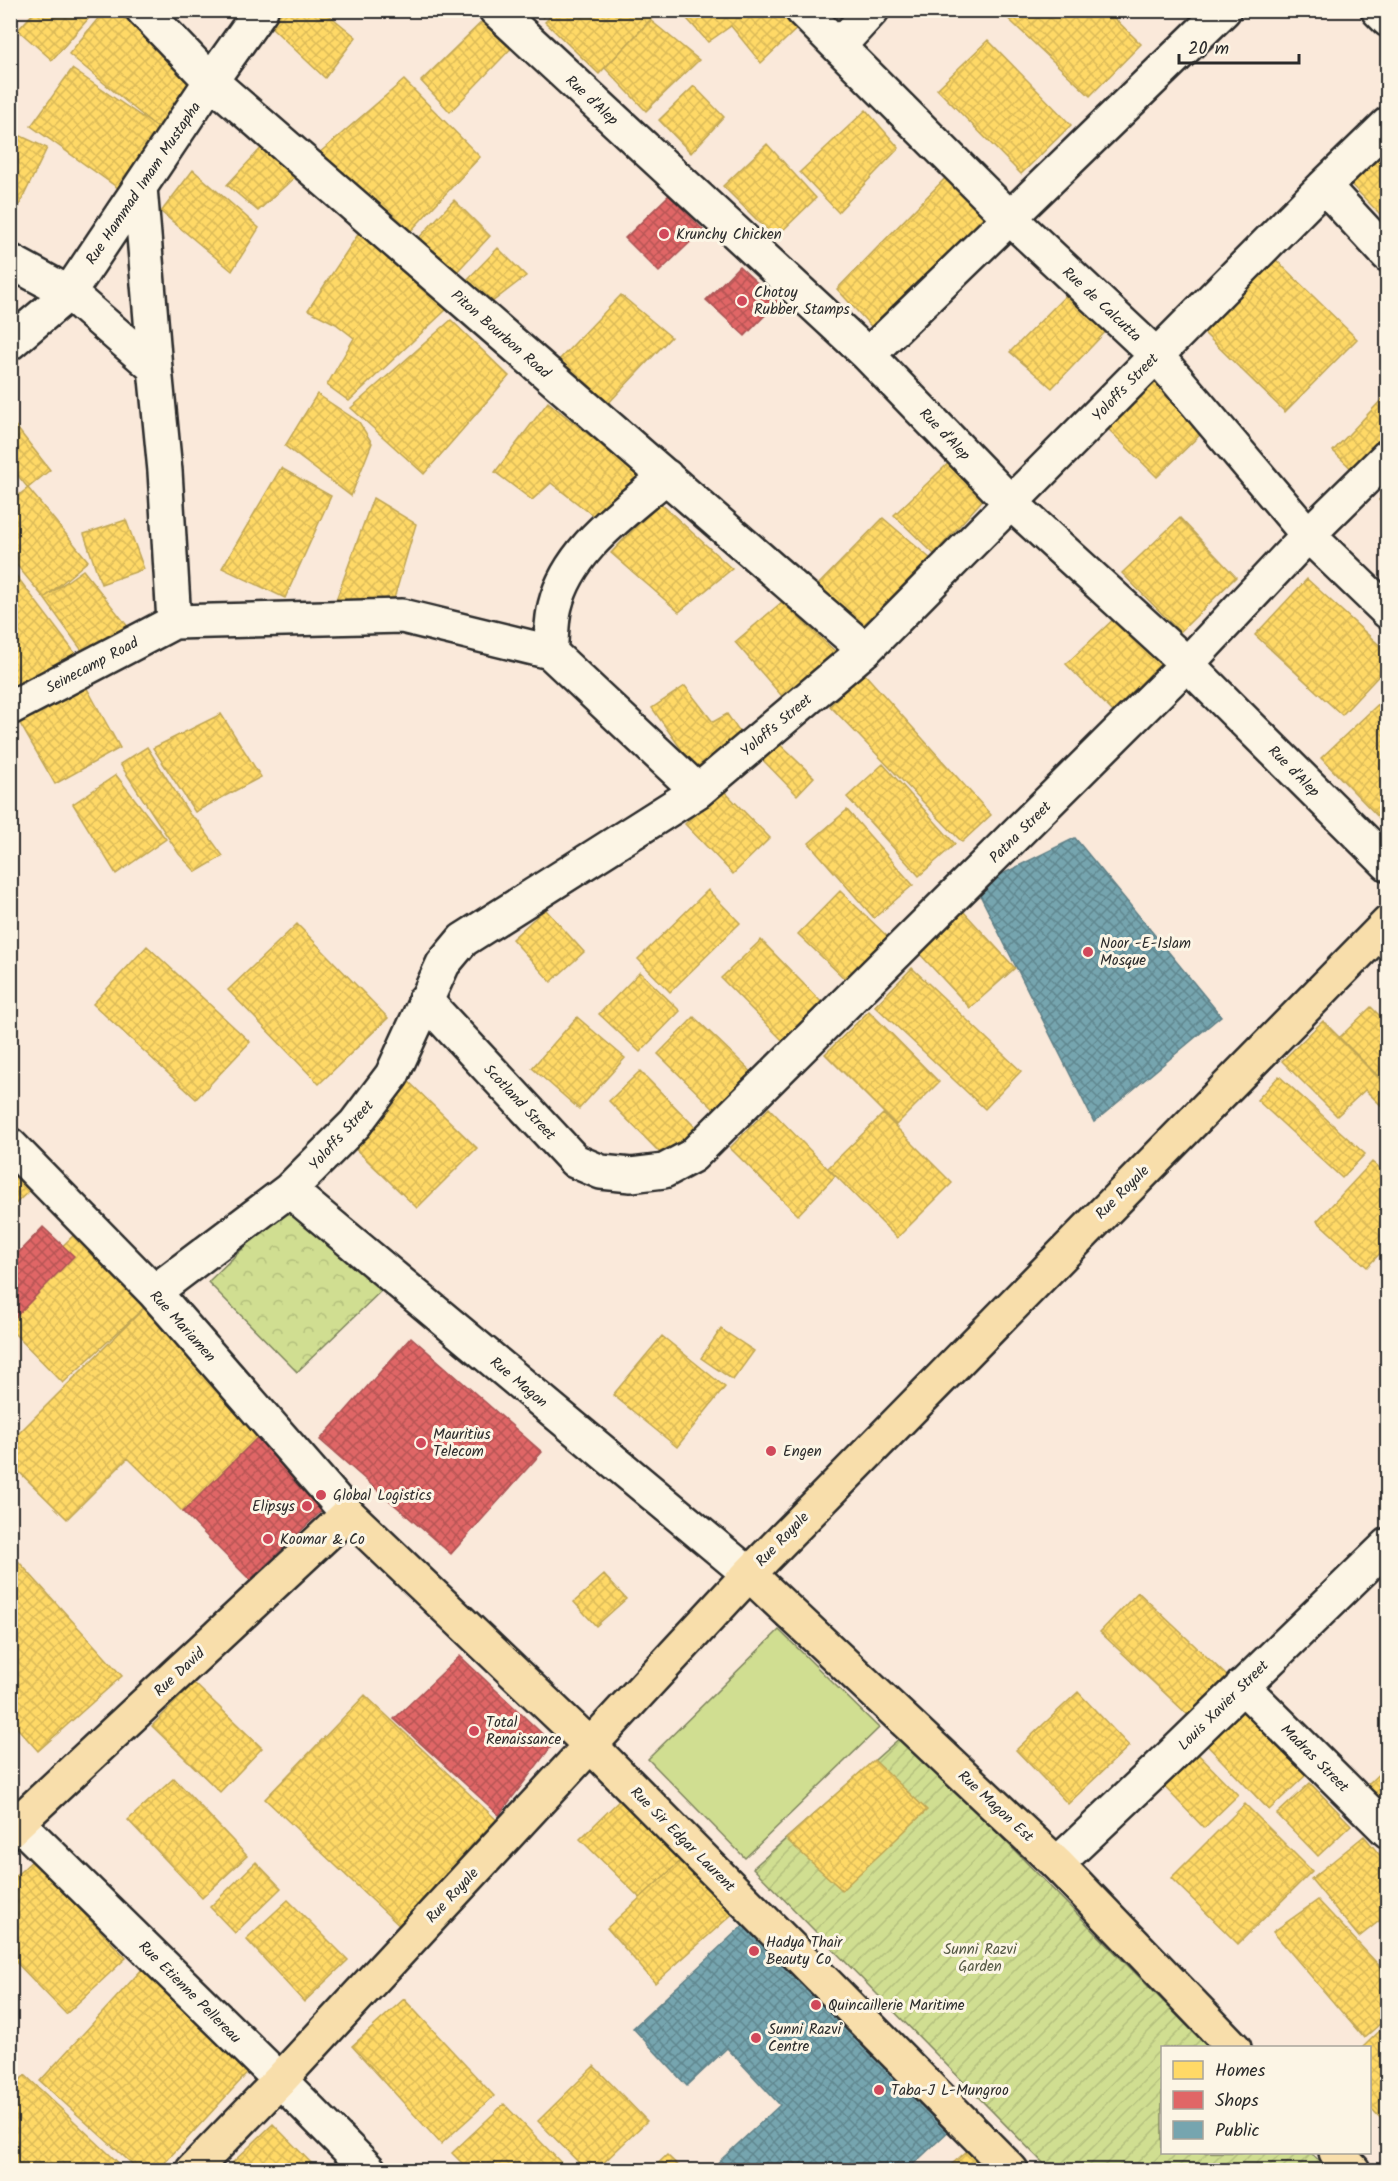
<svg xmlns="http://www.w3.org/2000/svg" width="1398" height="2181" font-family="Kalam,sans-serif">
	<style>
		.park { fill: url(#park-crowns); stroke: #7e845e; stroke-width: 1.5 }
		.garden { fill: url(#garden-furrows); stroke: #7e845e; stroke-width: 1.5 }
		.pitch { fill: #d0de91; stroke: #7e845e; stroke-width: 1.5 }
		.homes { fill: url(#homes-cross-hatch); stroke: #bfa554; stroke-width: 1.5 }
		.shops { fill: url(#shops-cross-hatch); stroke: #aa5454; stroke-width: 1.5 }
		.public { fill: url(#public-cross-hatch); stroke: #608087; stroke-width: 1.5 }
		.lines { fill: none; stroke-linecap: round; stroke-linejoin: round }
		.minor-casing { stroke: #2b2b2b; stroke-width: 38 }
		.major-casing { stroke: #2b2b2b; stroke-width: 38 }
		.minor { stroke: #fcf5e5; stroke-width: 33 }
		.major { stroke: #f8deab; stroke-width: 33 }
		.poi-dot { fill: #d1495b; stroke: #fcf5e5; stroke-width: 2 }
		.labels { text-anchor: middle; stroke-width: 6; stroke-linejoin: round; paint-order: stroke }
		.street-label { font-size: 15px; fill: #2b2b2b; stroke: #fcf5e5 }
		.poi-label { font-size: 15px; fill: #2b2b2b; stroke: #fcf5e5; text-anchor: start }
		.park-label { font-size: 15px; fill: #545844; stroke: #fcf5e5 }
	</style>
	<defs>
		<pattern id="park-crowns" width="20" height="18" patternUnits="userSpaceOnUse" patternTransform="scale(1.5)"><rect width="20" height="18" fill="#d0de91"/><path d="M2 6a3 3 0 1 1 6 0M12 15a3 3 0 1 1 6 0" fill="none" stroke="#b3bf7d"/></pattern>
		<pattern id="garden-furrows" width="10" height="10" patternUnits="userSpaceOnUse" patternTransform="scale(1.5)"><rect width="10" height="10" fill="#d0de91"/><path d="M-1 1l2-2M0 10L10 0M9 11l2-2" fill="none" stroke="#b3bf7d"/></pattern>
		<pattern id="homes-cross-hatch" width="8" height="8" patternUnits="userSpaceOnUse" patternTransform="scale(1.5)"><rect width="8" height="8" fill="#ffd966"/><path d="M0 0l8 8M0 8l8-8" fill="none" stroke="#dbba59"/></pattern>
		<pattern id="shops-cross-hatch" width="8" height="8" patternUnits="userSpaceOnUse" patternTransform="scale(1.5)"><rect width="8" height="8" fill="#e06666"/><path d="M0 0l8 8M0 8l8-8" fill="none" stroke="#b65454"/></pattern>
		<pattern id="public-cross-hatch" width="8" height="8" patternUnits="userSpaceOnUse" patternTransform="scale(1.5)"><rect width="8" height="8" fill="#76a5af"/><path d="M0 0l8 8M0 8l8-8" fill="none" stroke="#61878f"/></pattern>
	</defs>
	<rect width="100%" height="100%" fill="#fae9da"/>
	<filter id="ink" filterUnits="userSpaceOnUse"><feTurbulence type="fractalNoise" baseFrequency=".0167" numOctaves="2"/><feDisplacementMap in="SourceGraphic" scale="12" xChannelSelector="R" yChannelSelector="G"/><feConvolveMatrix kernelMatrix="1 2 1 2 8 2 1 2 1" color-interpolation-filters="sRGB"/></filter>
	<g filter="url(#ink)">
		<path class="park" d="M 295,1198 L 384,1288 L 297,1372 L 208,1282 Z"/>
		<path class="garden" d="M 902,1736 L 1208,2047 L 1162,2048 L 1162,2152 L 1311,2153 L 1329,2170 L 1050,2170 L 753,1868 Z"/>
		<path class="pitch" d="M 779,1630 L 879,1728 L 745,1858 L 648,1759 Z"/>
		<path class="homes" d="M 36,10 L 96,10 L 52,60 L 18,30 Z
			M 105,10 L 115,10 L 198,80 L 158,128 L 69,54 Z
			M 286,10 L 323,10 L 356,37 L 325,78 L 268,24 Z
			M 494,10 L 523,36 L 450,112 L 421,81 Z
			M 537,10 L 552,10 L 543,18 Z
			M 557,10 L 653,10 L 656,14 L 599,74 L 545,22 Z
			M 679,10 L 796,10 L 806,20 L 761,63 L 731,26 L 708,42 Z
			M 999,10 L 1106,10 L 1141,44 L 1090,96 Z
			M 650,20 L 699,60 L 646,111 L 605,68 Z
			M 988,40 L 1071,125 L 1021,174 L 937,89 Z
			M 72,69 L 158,128 L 118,188 L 31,126 Z
			M 404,80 L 480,157 L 406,236 L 318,154 Z
			M 694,86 L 724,117 L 691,153 L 659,120 Z
			M 866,110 L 899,148 L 838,212 L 800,172 Z
			M 1388,130 L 1388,207 L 1380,214 L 1342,175 Z
			M 10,131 L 47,148 L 10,224 Z
			M 266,143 L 298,174 L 258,211 L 227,185 Z
			M 767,144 L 816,198 L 775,238 L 723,186 Z
			M 955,168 L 1005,221 L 889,346 L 837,289 Z
			M 193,170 L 259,228 L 232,271 L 161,212 Z
			M 454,200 L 490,236 L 454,275 L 416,241 Z
			M 361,230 L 448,308 L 349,401 L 327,385 L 354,338 L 336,324 L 308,310 Z
			M 498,248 L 526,276 L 492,302 L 465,282 Z
			M 1272,256 L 1357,339 L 1285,412 L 1200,329 Z
			M 1071,290 L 1111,326 L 1052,388 L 1010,352 Z
			M 621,295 L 671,337 L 603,409 L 555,364 Z
			M 451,320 L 509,376 L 424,474 L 351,408 Z
			M 1156,368 L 1212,423 L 1157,477 L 1101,422 Z
			M 1388,393 L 1388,453 L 1362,479 L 1333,451 Z
			M 317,394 L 359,422 L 372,443 L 351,496 L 285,446 Z
			M 548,402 L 642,478 L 608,527 L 551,483 L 532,500 L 495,472 Z
			M 10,419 L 50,470 L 28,488 L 10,466 Z
			M 960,452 L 995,486 L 934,554 L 894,515 Z
			M 281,468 L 331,496 L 285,598 L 222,568 Z
			M 28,488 L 88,561 L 44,598 L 10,557 L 10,502 Z
			M 1388,491 L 1388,508 L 1379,500 Z
			M 373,498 L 416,524 L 390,612 L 333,608 Z
			M 659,502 L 732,569 L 679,612 L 611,553 Z
			M 883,518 L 932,560 L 855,636 L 813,590 Z
			M 1180,518 L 1236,577 L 1180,632 L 1122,573 Z
			M 126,520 L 144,569 L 101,584 L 84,534 Z
			M 12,570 L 75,653 L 15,696 L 10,690 Z
			M 83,570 L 129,628 L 88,659 L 44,598 Z
			M 1307,579 L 1388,653 L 1388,666 L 1342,715 L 1255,635 Z
			M 782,602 L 838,654 L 787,702 L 735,642 Z
			M 1119,614 L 1171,668 L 1119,718 L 1066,664 Z
			M 862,671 L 991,815 L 962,842 L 830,706 Z
			M 84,683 L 120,748 L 55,784 L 18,720 Z
			M 685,686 L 713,722 L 727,714 L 745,740 L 699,774 L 652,708 Z
			M 1388,695 L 1388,827 L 1321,758 Z
			M 221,714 L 261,777 L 195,812 L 153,748 Z
			M 774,739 L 814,777 L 797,795 L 757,754 Z
			M 147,747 L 190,815 L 197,820 L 223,856 L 196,872 L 179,854 L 120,764 Z
			M 883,764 L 955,844 L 919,876 L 847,797 Z
			M 116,775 L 166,839 L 116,874 L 73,804 Z
			M 721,788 L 770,838 L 733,874 L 685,824 Z
			M 847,810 L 913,885 L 874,918 L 809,843 Z
			M 708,890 L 740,923 L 670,992 L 638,959 Z
			M 840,891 L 891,940 L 849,983 L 798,934 Z
			M 545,909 L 584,952 L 551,982 L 512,939 Z
			M 963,911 L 1015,968 L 970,1008 L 918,952 Z
			M 297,924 L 388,1018 L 319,1084 L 228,990 Z
			M 761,940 L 825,1006 L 786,1044 L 721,978 Z
			M 147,946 L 250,1042 L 196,1099 L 93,1004 Z
			M 912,968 L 1021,1071 L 985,1109 L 875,1006 Z
			M 640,972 L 680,1011 L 640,1052 L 599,1014 Z
			M 1371,1007 L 1388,1024 L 1388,1073 L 1381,1080 L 1339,1038 Z
			M 869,1011 L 939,1082 L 896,1125 L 825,1054 Z
			M 577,1017 L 625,1058 L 579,1109 L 532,1068 Z
			M 694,1017 L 760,1080 L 723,1118 L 658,1054 Z
			M 1323,1021 L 1388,1086 L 1388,1112 L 1365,1090 L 1337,1116 L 1282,1061 Z
			M 640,1071 L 698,1130 L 667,1160 L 609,1101 Z
			M 1279,1076 L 1365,1154 L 1342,1178 L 1257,1100 Z
			M 405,1078 L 477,1148 L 417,1208 L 346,1140 Z
			M 769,1108 L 835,1176 L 798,1215 L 730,1148 Z
			M 883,1114 L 952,1183 L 897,1238 L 828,1168 Z
			M 1372,1162 L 1388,1176 L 1388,1245 L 1367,1267 L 1317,1221 Z
			M 10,1172 L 30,1190 L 10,1209 Z
			M 79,1230 L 149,1303 L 63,1383 L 10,1329 L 10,1297 Z
			M 149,1303 L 271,1424 L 183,1512 L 128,1458 L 67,1519 L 10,1463 L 10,1442 Z
			M 721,1329 L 754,1351 L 733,1380 L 701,1358 Z
			M 662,1336 L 725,1387 L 677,1447 L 613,1395 Z
			M 10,1552 L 122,1676 L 38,1751 L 10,1720 Z
			M 604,1575 L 626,1599 L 596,1626 L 574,1602 Z
			M 1138,1592 L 1227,1676 L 1188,1715 L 1100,1632 Z
			M 194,1683 L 262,1748 L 220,1792 L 152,1726 Z
			M 1078,1692 L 1129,1746 L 1068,1804 L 1016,1750 Z
			M 365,1695 L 504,1827 L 405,1931 L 265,1799 Z
			M 1238,1704 L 1306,1775 L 1269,1810 L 1201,1739 Z
			M 1190,1746 L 1238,1795 L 1204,1828 L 1156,1778 Z
			M 874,1760 L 927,1810 L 842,1890 L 786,1839 Z
			M 1388,1765 L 1388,1805 L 1367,1785 Z
			M 174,1778 L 247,1856 L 202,1898 L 128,1820 Z
			M 1310,1783 L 1351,1825 L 1318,1856 L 1277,1814 Z
			M 626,1794 L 686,1856 L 640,1898 L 580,1839 Z
			M 1245,1804 L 1312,1871 L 1238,1944 L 1171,1878 Z
			M 1364,1836 L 1388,1865 L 1388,1914 L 1359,1937 L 1311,1879 Z
			M 686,1856 L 737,1910 L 655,1983 L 607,1928 Z
			M 33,1860 L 126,1958 L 66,2014 L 10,1956 L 10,1881 Z
			M 256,1862 L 281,1888 L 235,1933 L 210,1907 Z
			M 288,1900 L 348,1960 L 304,2002 L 246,1939 Z
			M 1318,1900 L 1388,1975 L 1388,2017 L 1364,2038 L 1273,1932 Z
			M 145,1966 L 254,2066 L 158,2170 L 139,2170 L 40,2081 Z
			M 404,1999 L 494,2096 L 441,2144 L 352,2046 Z
			M 1388,2023 L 1388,2126 L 1370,2107 L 1370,2048 L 1362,2048 Z
			M 594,2066 L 647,2121 L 596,2170 L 586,2170 L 538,2121 Z
			M 25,2075 L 126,2170 L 10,2170 L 10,2090 Z
			M 504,2104 L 568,2170 L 469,2170 L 452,2153 Z
			M 273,2124 L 318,2170 L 231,2170 L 228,2167 Z
			M 967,2151 L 985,2170 L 945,2170 Z
			M 667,2155 L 683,2170 L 651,2170 Z"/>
		<path class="shops" d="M 669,195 L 703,230 L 659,272 L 625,238 Z
			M 739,266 L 778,302 L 745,336 L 706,300 Z
			M 43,1227 L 74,1256 L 10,1323 L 10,1261 Z
			M 411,1337 L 542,1452 L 451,1554 L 320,1440 Z
			M 271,1424 L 342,1491 L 250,1580 L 183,1512 Z
			M 460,1656 L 553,1744 L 499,1815 L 394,1719 Z"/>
		<path class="public" d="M 1075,838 L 1221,1016 L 1094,1122 L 976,887 Z
			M 753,1916 L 953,2127 L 907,2170 L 713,2170 L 711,2169 L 780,2105 L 727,2048 L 687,2086 L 633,2028 Z"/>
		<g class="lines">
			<g class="minor-casing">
				<path id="minor" d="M 143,10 L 211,81 L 865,650
					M 496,10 L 868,355 L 1012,504 L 1187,664 L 1388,864
					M 802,10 L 1010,218 L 1156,355 L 1308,535 L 1388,612
					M 1378,10 L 1388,20
					M 839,46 L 872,10
					M 1324,186 L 1388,255
					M 140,187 L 155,368
					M 10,261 L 69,293 L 155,368 L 165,471 L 174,622
					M 10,343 L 69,293 L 211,81 L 261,10
					M 868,355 L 1224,10
					M 550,652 C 552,638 551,621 555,606 C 569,549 624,513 666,476
					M 10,708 L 174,622 L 402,616 L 550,652 L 698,791
					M 425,1000 L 575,1161 L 601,1172 L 631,1175 L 664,1171 L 692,1156 L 1187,664 L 1308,535 L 1388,456
					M 10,1145 L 154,1292 L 348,1514
					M 289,1190 L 749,1574
					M 154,1292 L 289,1190 L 355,1124 L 392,1075 L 443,964 L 463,940 L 698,791 L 865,650 L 1324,186 L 1388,124
					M 1242,1686 L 1388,1831
					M 10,1815 L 280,2080 L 369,2170
					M 1057,1864 L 1169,1758 L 1388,1545"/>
			</g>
			<g class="major-casing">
				<path id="major" d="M 749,1574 L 1057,1864 L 1234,2048
					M 10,1830 L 348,1514 L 591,1746 L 1011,2170
					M 1336,2152 L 1353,2170
					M 193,2170 L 280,2080 L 749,1574 L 1388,923"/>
			</g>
			<use href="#minor" class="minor"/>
			<use href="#major" class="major"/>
		</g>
	</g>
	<g class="poi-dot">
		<circle cx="664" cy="234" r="6"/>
		<circle cx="742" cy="301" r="6"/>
		<circle cx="1088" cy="952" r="6"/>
		<circle cx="421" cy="1443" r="6"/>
		<circle cx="771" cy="1451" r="6"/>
		<circle cx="321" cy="1495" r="6"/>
		<circle cx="307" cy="1506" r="6"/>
		<circle cx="268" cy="1539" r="6"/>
		<circle cx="474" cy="1731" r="6"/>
		<circle cx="754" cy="1951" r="6"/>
		<circle cx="816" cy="2005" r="6"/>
		<circle cx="756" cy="2038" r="6"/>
		<circle cx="879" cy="2090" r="6"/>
	</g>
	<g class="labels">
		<g class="street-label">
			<text transform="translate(592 100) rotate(43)" y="5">Rue d'Alep</text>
			<text transform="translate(143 183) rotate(-56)" y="5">Rue Hammad Imam Mustapha</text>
			<text transform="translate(1102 304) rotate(43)" y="5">Rue de Calcutta</text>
			<text transform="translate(501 334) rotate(41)" y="5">Piton Bourbon Road</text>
			<text transform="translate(1125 387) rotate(-46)" y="5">Yoloffs Street</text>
			<text transform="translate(945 434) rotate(46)" y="5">Rue d'Alep</text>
			<text transform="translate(92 665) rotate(-28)" y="5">Seinecamp Road</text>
			<text transform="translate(776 725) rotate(-40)" y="5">Yoloffs Street</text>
			<text transform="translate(1294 771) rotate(45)" y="5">Rue d'Alep</text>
			<text transform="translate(1020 832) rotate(-45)" y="5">Patna Street</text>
			<text transform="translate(520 1102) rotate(47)" y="5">Scotland Street</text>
			<text transform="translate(341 1135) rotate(-48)" y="5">Yoloffs Street</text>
			<text transform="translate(1122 1192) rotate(-45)" y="5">Rue Royale</text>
			<text transform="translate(183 1326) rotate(48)" y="5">Rue Mariamen</text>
			<text transform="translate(519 1382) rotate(40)" y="5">Rue Magon</text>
			<text transform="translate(782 1539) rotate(-46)" y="5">Rue Royale</text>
			<text transform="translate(179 1672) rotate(-43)" y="5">Rue David</text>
			<text transform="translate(1223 1705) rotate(-45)" y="5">Louis Xavier Street</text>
			<text transform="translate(1315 1758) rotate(45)" y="5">Madras Street</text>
			<text transform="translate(996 1806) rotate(43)" y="5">Rue Magon Est</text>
			<text transform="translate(683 1839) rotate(45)" y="5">Rue Sir Edgar Laurent</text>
			<text transform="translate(452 1895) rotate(-47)" y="5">Rue Royale</text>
			<text transform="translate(190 1992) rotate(45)" y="5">Rue Etienne Pellereau</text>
		</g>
		<g class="poi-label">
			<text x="676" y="239">Krunchy Chicken</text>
			<text x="754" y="297">Chotoy<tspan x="754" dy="17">Rubber Stamps</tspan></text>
			<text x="1100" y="948">Noor -E-Islam<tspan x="1100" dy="17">Mosque</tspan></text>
			<text x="433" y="1439">Mauritius<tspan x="433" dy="17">Telecom</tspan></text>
			<text x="783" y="1456">Engen</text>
			<text x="333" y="1500">Global Logistics</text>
			<text x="295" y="1511" text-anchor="end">Elipsys</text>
			<text x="280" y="1544">Koomar &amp; Co</text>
			<text x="486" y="1727">Total<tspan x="486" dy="17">Renaissance</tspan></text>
			<text x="766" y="1947">Hadya Thair<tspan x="766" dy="17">Beauty Co</tspan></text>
			<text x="828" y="2010">Quincaillerie Maritime</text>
			<text x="768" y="2034">Sunni Razvi<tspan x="768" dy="17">Centre</tspan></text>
			<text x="891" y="2095">Taba-J L-Mungroo</text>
		</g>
		<g class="park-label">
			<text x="980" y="1954">Sunni Razvi<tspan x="980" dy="17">Garden</tspan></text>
		</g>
	</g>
	<rect width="1398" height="2181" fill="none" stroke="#fcf5e5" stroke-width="36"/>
	<rect x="18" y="18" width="1362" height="2145" fill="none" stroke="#2b2b2b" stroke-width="2" filter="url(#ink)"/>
	<rect x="1161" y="2046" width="210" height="108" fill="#fcf5e5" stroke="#a8a49b" stroke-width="1.5"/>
	<rect x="1173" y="2061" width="30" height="18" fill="#ffd966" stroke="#a8a49b" stroke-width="1.5"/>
	<text x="1215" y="2076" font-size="18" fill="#2b2b2b">Homes</text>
	<rect x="1173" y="2091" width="30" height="18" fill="#e06666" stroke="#a8a49b" stroke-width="1.5"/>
	<text x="1215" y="2106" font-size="18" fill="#2b2b2b">Shops</text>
	<rect x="1173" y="2121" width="30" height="18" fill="#76a5af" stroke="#a8a49b" stroke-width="1.5"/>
	<text x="1215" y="2136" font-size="18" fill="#2b2b2b">Public</text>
	<path d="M1179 54v9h120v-9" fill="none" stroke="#2b2b2b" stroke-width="3"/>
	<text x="1188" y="54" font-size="18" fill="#2b2b2b" stroke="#fcf5e5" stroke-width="4.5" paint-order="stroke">20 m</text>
</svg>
